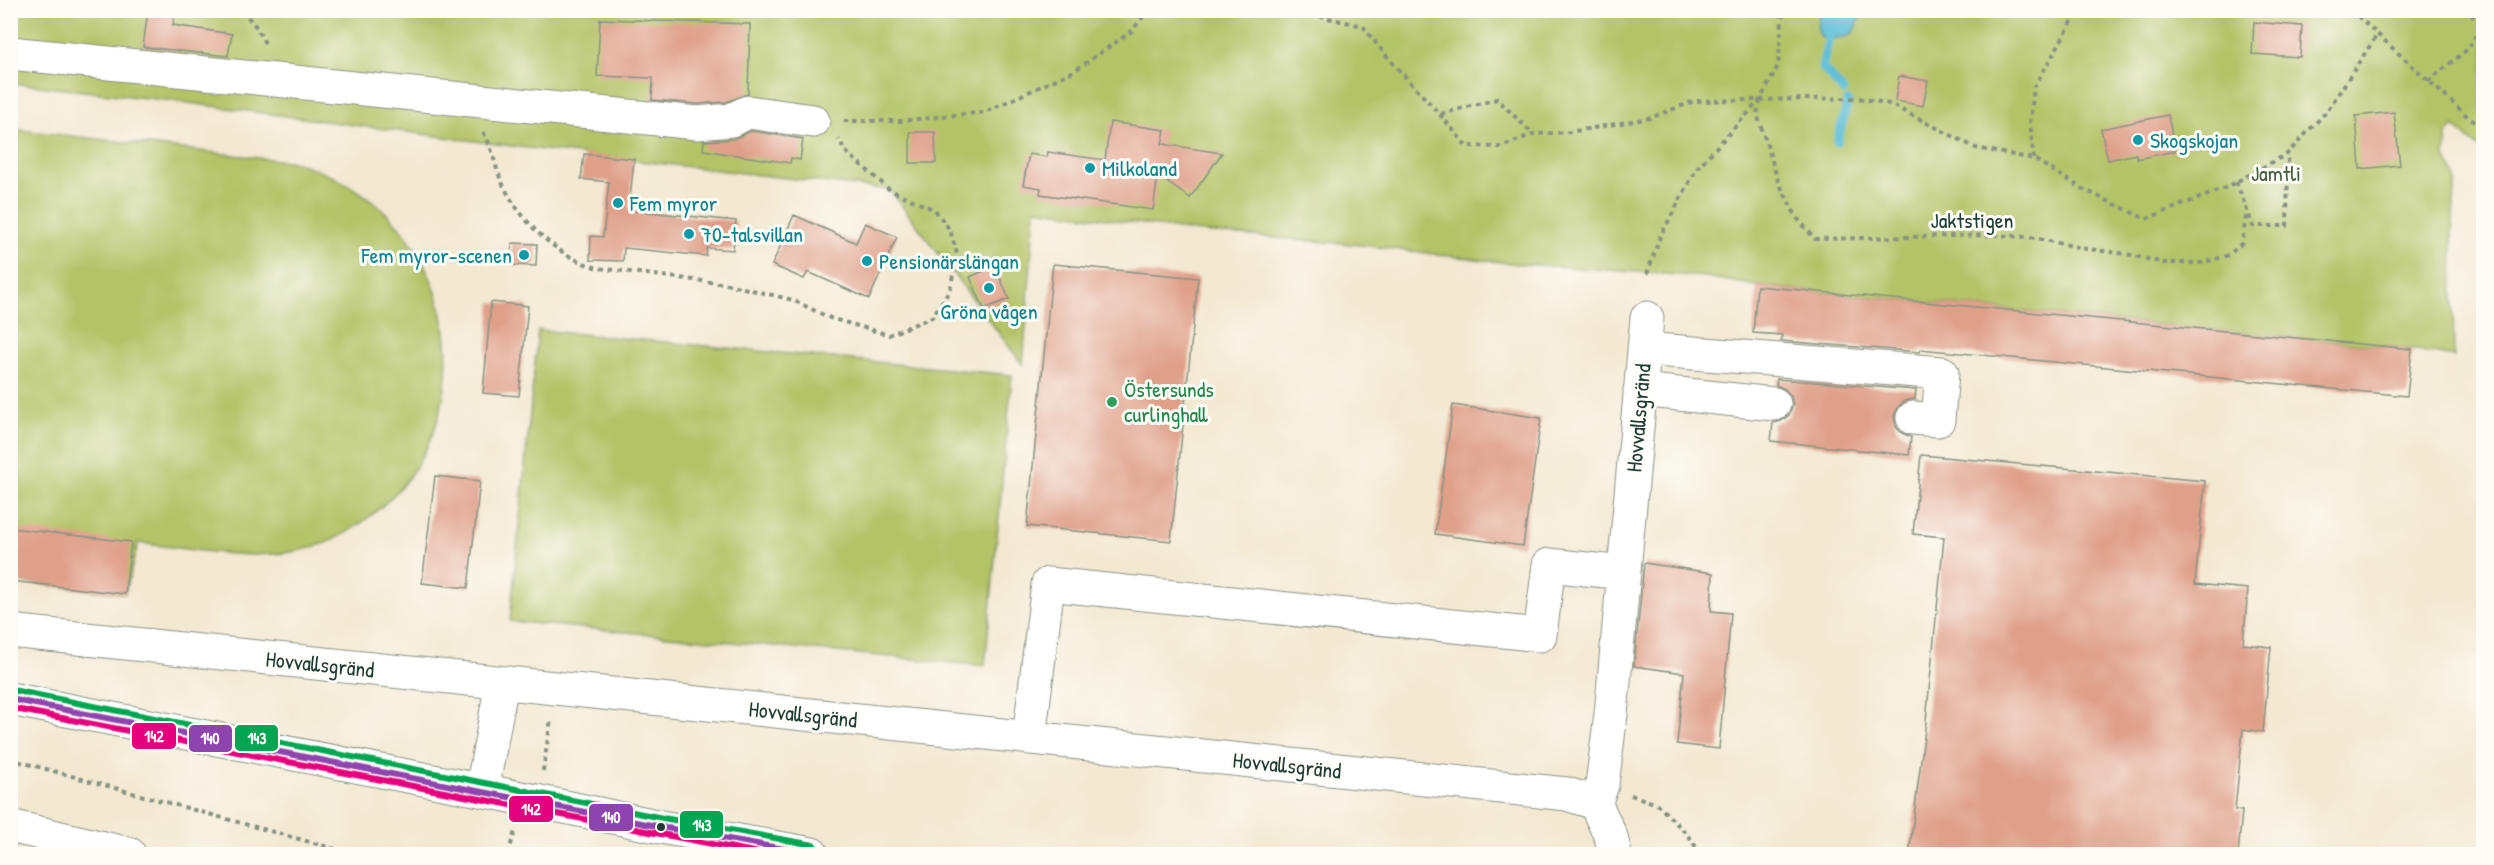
<svg xmlns="http://www.w3.org/2000/svg" width="2494" height="865" font-family="'Patrick Hand',sans-serif">
	<style>
		.green { fill: #b3c366; stroke: #69804d; stroke-width: 1.5 }
		.water { fill: #57bcd5; stroke: #3b7c84; stroke-width: 1.5 }
		.lines { fill: none; stroke-linecap: round; stroke-linejoin: round }
		.stream { stroke: #57bcd5; stroke-width: 9 }
		.building { fill: #dfa08a }
		.minor-casing { stroke: #899282; stroke-width: 35 }
		.major-casing { stroke: #899282; stroke-width: 35 }
		.path { stroke: #899282; stroke-width: 4; stroke-dasharray: 4.5 4.5; stroke-linecap: butt }
		.minor { stroke: #fff; stroke-width: 33 }
		.major { stroke: #fff; stroke-width: 33 }
		.bus-1-casing { stroke: #fdfcf7; stroke-width: 10 }
		.bus-2-casing { stroke: #fdfcf7; stroke-width: 10 }
		.bus-3-casing { stroke: #fdfcf7; stroke-width: 10 }
		.bus-1 { stroke: #8e44ad; stroke-width: 6 }
		.bus-2 { stroke: #e5007d; stroke-width: 6 }
		.bus-3 { stroke: #00a651; stroke-width: 6 }
		.culture-dot { fill: #0f9aa8; stroke: #fdfcf7; stroke-width: 2 }
		.leisure-dot { fill: #2e9e5b; stroke: #fdfcf7; stroke-width: 2 }
		.bus-dot { fill: #1f3d34; stroke: #fdfcf7; stroke-width: 2 }
		.labels { text-anchor: middle; stroke-width: 6; stroke-linejoin: round; paint-order: stroke }
		.culture-label { font-size: 22px; fill: #0d838f; stroke: #fdfcf7; text-anchor: start }
		.park-label { font-size: 22px; fill: #445e40; stroke: #fdfcf7 }
		.street-label { font-size: 22px; fill: #1f3d34; stroke: #fdfcf7 }
		.leisure-label { font-size: 22px; fill: #27864d; stroke: #fdfcf7; text-anchor: start }
		.line-badge { stroke: #fdfcf7; stroke-width: 2 }
		.badge-label { font-size: 16px; text-anchor: middle; font-weight: bold; fill: #fff }
	</style>
	<rect width="100%" height="100%" fill="#fdfcf7"/>
	<filter id="ink" filterUnits="userSpaceOnUse"><feTurbulence type="fractalNoise" baseFrequency=".0167" numOctaves="2"/><feDisplacementMap in="SourceGraphic" scale="12" xChannelSelector="R" yChannelSelector="G"/><feConvolveMatrix kernelMatrix="1 2 1 2 8 2 1 2 1" color-interpolation-filters="sRGB"/></filter>
	<filter id="wash" filterUnits="userSpaceOnUse"><feTurbulence type="fractalNoise" baseFrequency=".008" numOctaves="4" result="noise"/><feDisplacementMap in="SourceGraphic" scale="24" xChannelSelector="R" yChannelSelector="G"/><feGaussianBlur stdDeviation="1.35" result="paint"/><feColorMatrix in="noise" values="0 0 0 0 0 0 0 0 0 0 0 0 0 0 0 0 0 1.4 0 .05"/><feComposite in="paint" operator="in"/></filter>
	<g filter="url(#wash)">
		<rect width="100%" height="100%" fill="#f3e8d1"/>
		<path class="green" d="M 11,10 L 2484,11 L 2483,151 L 2454,126 L 2447,134 L 2445,157 L 2456,177 L 2452,233 L 2454,357 L 2412,349 L 1757,286 L 1706,277 L 1508,263 L 1352,244 L 1201,232 L 1035,209 L 1023,365 L 890,190 L 527,148 L 174,101 L 11,83 Z
			M 11,129 L 295,162 C 330,173 362,189 388,215 C 461,287 467,411 400,488 C 377,514 344,539 310,548 C 254,563 195,549 138,543 L 125,594 L 11,581 Z
			M 538,330 L 1012,375 L 985,666 L 510,621 Z"/>
		<path class="water" d="M 1819,11 L 1819,10 L 1869,11 C 1856,20 1861,18 1855,30 C 1850,39 1831,39 1822,38 C 1813,24 1820,24 1819,11 Z"/>
		<g class="lines">
			<path class="stream" d="M 1829,38 L 1822,67 L 1843,91
				M 1837,142 L 1848,101"/>
		</g>
		<g id="blocks">
			<path class="building" d="M 148,10 L 175,10 L 173,25 L 232,34 L 228,56 L 143,47 Z
				M 600,19 L 750,24 L 748,94 L 726,102 L 697,104 L 652,100 L 653,78 L 597,76 Z
				M 2254,22 L 2302,26 L 2300,57 L 2252,54 Z
				M 1899,76 L 1928,81 L 1923,106 L 1895,101 Z
				M 2394,112 L 2400,165 L 2360,169 L 2356,116 Z
				M 2168,115 L 2175,151 L 2137,159 L 2136,154 L 2108,160 L 2101,129 Z
				M 1110,122 L 1165,130 L 1162,144 L 1222,153 L 1190,198 L 1158,176 L 1153,210 L 1040,194 L 1041,188 L 1023,185 L 1029,154 L 1047,157 L 1048,152 L 1105,160 Z
				M 751,131 L 803,139 L 800,160 L 791,158 L 790,163 L 703,150 L 704,141 L 733,139 Z
				M 910,132 L 935,132 L 936,163 L 910,163 Z
				M 584,154 L 634,159 L 629,210 L 736,221 L 733,250 L 707,248 L 706,256 L 624,248 L 623,261 L 590,260 L 591,236 L 603,237 L 609,182 L 581,179 Z
				M 794,215 L 856,243 L 865,223 L 897,237 L 869,299 L 808,272 L 804,279 L 772,265 Z
				M 512,243 L 537,244 L 536,266 L 511,265 Z
				M 1053,264 L 1198,278 L 1171,541 L 1027,526 Z
				M 995,266 L 1009,299 L 984,309 L 970,277 Z
				M 1757,286 L 2412,349 L 2407,396 L 1920,349 L 1920,352 L 1781,341 L 1782,335 L 1753,333 Z
				M 491,302 L 528,306 L 519,396 L 483,393 Z
				M 1777,379 L 1916,390 L 1915,399 L 1904,401 L 1898,407 L 1894,416 L 1896,427 L 1902,433 L 1911,437 L 1909,455 L 1771,441 L 1773,423 L 1781,421 L 1789,415 L 1793,405 L 1791,396 L 1785,389 L 1776,385 Z
				M 1453,405 L 1541,418 L 1523,546 L 1435,534 Z
				M 1921,455 L 2205,481 L 2195,584 L 2248,589 L 2243,644 L 2271,647 L 2263,732 L 2243,729 L 2235,810 L 2242,811 L 2238,855 L 1909,855 L 1926,721 L 1944,537 L 1913,534 Z
				M 435,476 L 480,481 L 468,588 L 422,583 Z
				M 10,528 L 131,542 L 125,594 L 10,581 Z
				M 1644,563 L 1713,573 L 1711,611 L 1731,613 L 1719,749 L 1677,744 L 1684,673 L 1634,666 Z"/>
		</g>
	</g>
	<g filter="url(#ink)">
		<use href="#blocks" fill-opacity="0" stroke="#899282" stroke-width="1.5"/>
		<g class="lines">
			<g class="minor-casing">
				<path id="minor" d="M 10,53 L 697,123 L 731,120 L 748,112 L 813,121
					M 1644,349 L 1942,373 L 1938,420 L 1913,418
					M 1640,390 L 1774,404
					M 10,631 L 1567,794 L 1595,803 L 1611,837 L 1615,854
					M 10,699 L 531,800 L 661,827 L 812,854
					M 1029,738 L 1048,584 L 1540,635 L 1549,565 L 1624,573
					M 482,790 L 502,683
					M 1595,803 L 1602,785 L 1611,714 L 1647,318"/>
			</g>
			<g class="major-casing">
				<path id="major" d="M 10,826 L 129,854"/>
			</g>
			<path class="path" d="M 242,10 L 257,28 L 267,47
				M 1293,10 L 1363,26 C 1394,69 1434,104 1466,146 L 1501,147 L 1533,134 L 1570,132 L 1650,118 L 1694,101 L 1859,98 L 1890,104 L 1976,148 L 2034,159 L 2083,189 L 2146,219 L 2225,188 L 2287,154 L 2327,111 L 2377,35
				M 2351,10 L 2466,115 L 2484,127
				M 2428,81 L 2468,49 L 2482,25 L 2466,10
				M 1760,100 L 1757,114 L 1779,183 L 1797,218 L 1815,239 L 1997,235 L 2029,237 L 2087,249 L 2127,254 L 2163,263 L 2202,263 L 2229,255 L 2242,243 L 2247,210
				M 1441,114 L 1497,99 L 1533,134
				M 844,121 L 900,121 L 985,112 L 1074,71 L 1132,31 L 1148,10
				M 483,132 C 493,147 494,164 501,180 C 518,219 556,257 598,268 L 727,284 L 793,300 L 830,318 L 889,335 L 932,317 L 950,290 L 957,254 L 950,230 L 935,210 L 890,190 L 845,151 L 839,139
				M 2034,159 L 2030,123 L 2034,87 L 2079,10
				M 2236,182 L 2253,226 L 2287,226 L 2288,154
				M 1647,274 L 1660,237 L 1697,168 L 1760,100 L 1778,66 L 1783,10
				M 10,759 L 353,854
				M 543,771 L 551,719
				M 1631,795 L 1657,804 L 1687,834 L 1701,854
				M 508,854 L 516,828"/>
			<use href="#minor" class="minor"/>
			<use href="#major" class="major"/>
			<g class="bus-1-casing">
				<path id="bus-1" d="M 10,699 L 661,827 L 812,854"/>
			</g>
			<g class="bus-2-casing">
				<path id="bus-2" d="M 10,708 L 764,854"/>
			</g>
			<g class="bus-3-casing">
				<path id="bus-3" d="M 12,690 L 663,818 L 814,845"/>
			</g>
			<use href="#bus-1" class="bus-1"/>
			<use href="#bus-2" class="bus-2"/>
			<use href="#bus-3" class="bus-3"/>
		</g>
	</g>
	<g class="culture-dot">
		<circle cx="2138" cy="140" r="6"/>
		<circle cx="1090" cy="168" r="6"/>
		<circle cx="618" cy="203" r="6"/>
		<circle cx="689" cy="234" r="6"/>
		<circle cx="524" cy="255" r="6"/>
		<circle cx="867" cy="261" r="6"/>
		<circle cx="989" cy="288" r="6"/>
	</g>
	<circle class="leisure-dot" cx="1112" cy="402" r="6"/>
	<circle class="bus-dot" cx="661" cy="827" r="5"/>
	<g class="labels">
		<g class="culture-label">
			<text x="2150" y="148">Skogskojan</text>
			<text x="1102" y="176">Milkoland</text>
			<text x="630" y="211">Fem myror</text>
			<text x="701" y="242">70-talsvillan</text>
			<text x="512" y="263" text-anchor="end">Fem myror-scenen</text>
			<text x="879" y="269">Pensionärslängan</text>
			<text x="989" y="319" text-anchor="middle">Gröna vågen</text>
		</g>
		<g class="park-label">
			<text x="2276" y="181">Jamtli</text>
		</g>
		<g class="street-label">
			<text x="1972" y="228">Jaktstigen</text>
			<text transform="translate(1638 418) rotate(-85)" y="8">Hovvallsgränd</text>
			<text transform="translate(320 664) rotate(6)" y="8">Hovvallsgränd</text>
			<text transform="translate(803 714) rotate(6)" y="8">Hovvallsgränd</text>
			<text transform="translate(1287 765) rotate(6)" y="8">Hovvallsgränd</text>
		</g>
		<g class="leisure-label">
			<text x="1124" y="397">Östersunds<tspan x="1124" dy="25">curlinghall</tspan></text>
		</g>
	</g>
	<g class="line-badge">
		<rect x="131" y="722" width="46" height="28" rx="6" fill="#e5007d"/>
		<rect x="234" y="724" width="45" height="28" rx="6" fill="#00a651"/>
		<rect x="188" y="724" width="45" height="29" rx="6" fill="#8e44ad"/>
		<rect x="508" y="795" width="46" height="28" rx="6" fill="#e5007d"/>
		<rect x="588" y="803" width="46" height="29" rx="6" fill="#8e44ad"/>
		<rect x="679" y="810" width="45" height="29" rx="6" fill="#00a651"/>
	</g>
	<g class="badge-label">
		<text x="154" y="742">142</text>
		<text x="257" y="744">143</text>
		<text x="210" y="744">140</text>
		<text x="531" y="815">142</text>
		<text x="611" y="823">140</text>
		<text x="702" y="831">143</text>
	</g>
	<rect width="2494" height="865" fill="none" stroke="#fdfcf7" stroke-width="36"/>
</svg>
